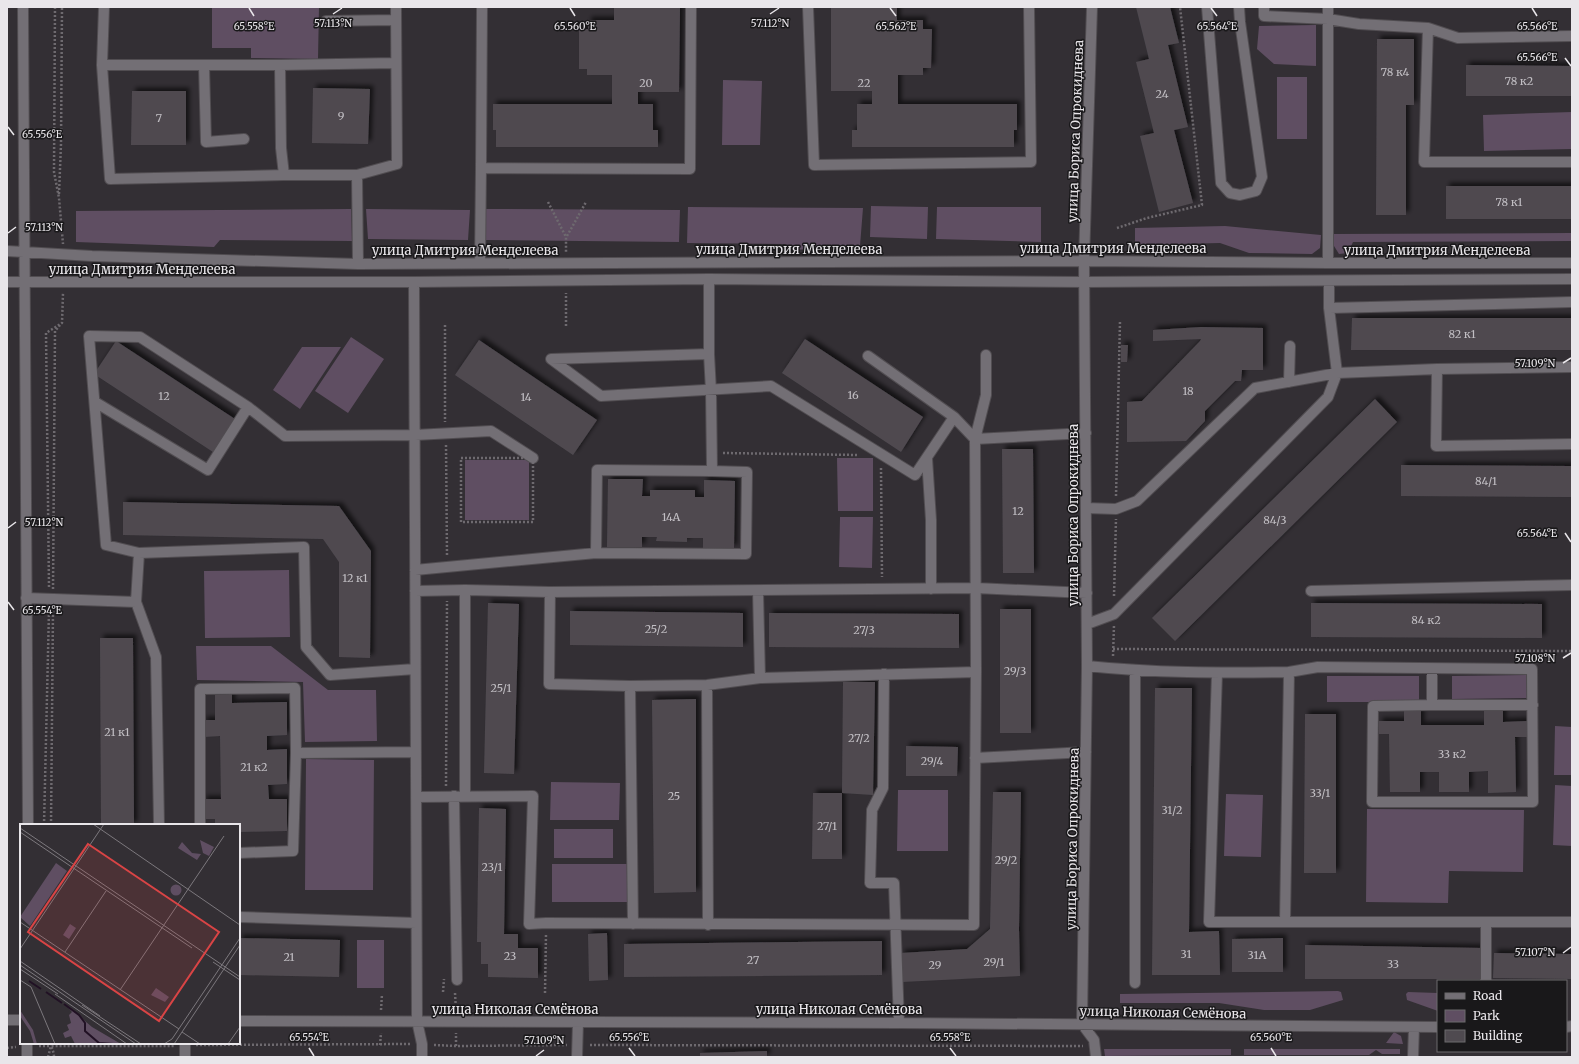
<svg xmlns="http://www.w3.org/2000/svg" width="1579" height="1064" font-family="Merriweather,serif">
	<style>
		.green { fill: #5f4e62 }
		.building { fill: #4f4a50; filter: url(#shadow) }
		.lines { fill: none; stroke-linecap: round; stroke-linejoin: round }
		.minor-casing { stroke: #514d51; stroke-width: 12 }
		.path { stroke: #6e6a6f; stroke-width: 2.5; stroke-dasharray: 2 2; stroke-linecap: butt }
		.minor { stroke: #736f75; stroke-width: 10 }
		.ticks { fill: none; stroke: #e9e6ea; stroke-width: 1.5 }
		.labels { text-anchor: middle; stroke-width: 3; stroke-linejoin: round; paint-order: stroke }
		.number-label { font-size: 11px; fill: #c2bfc4 }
		.street-label { font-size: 13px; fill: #e9e6ea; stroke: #19181a }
		.inset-river { fill: none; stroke: #211124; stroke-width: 2 }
		.inset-road { fill: none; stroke: #7c787d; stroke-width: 1 }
		.view { fill: #d94445; fill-opacity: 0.15; stroke: #d94445; stroke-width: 2 }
		.inset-edge { fill: none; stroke: #e9e6ea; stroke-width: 2 }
		.ticks-label { font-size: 10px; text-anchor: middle; fill: #e9e6ea; stroke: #19181a; stroke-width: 3; stroke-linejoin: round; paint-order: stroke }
	</style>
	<defs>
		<filter id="shadow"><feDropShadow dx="3.5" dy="-3.5" stdDeviation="2" flood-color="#0009"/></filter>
	</defs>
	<rect width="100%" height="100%" fill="#332f34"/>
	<path class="green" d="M 212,7 L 319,7 L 318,59 L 251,58 L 251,48 L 212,48 Z
		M 1316,25 L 1316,66 L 1274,64 L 1257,49 L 1259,26 Z
		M 1277,77 L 1307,77 L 1307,139 L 1277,139 Z
		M 723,80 L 762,81 L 760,145 L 722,145 Z
		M 1572,112 L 1572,149 L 1484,151 L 1483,115 Z
		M 871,206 L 928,207 L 927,239 L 870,237 Z
		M 688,207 L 863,208 L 860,246 L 794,250 L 785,244 L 687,243 Z
		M 937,207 L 1041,207 L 1041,242 L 936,239 Z
		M 351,209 L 352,241 L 220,240 L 214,247 L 76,242 L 76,211 Z
		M 366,209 L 470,210 L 468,240 L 368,239 Z
		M 486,209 L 680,210 L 679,242 L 486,240 Z
		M 1225,226 L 1321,235 L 1320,248 L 1312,254 L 1249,253 L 1220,243 L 1135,245 L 1135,228 Z
		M 1572,233 L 1572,241 L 1353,242 L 1348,253 L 1339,254 L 1334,246 L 1333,234 Z
		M 351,337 L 384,359 L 348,413 L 315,391 Z
		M 302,347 L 341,347 L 300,409 L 273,390 Z
		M 837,458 L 873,458 L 873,511 L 838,511 Z
		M 465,460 L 529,460 L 529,520 L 465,520 Z
		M 840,517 L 873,517 L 872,568 L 839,567 Z
		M 289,570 L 290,637 L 205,638 L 204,571 Z
		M 196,646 L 271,646 L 328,690 L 376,690 L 377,741 L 305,742 L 303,682 L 197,680 Z
		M 1526,675 L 1527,698 L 1452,699 L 1452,676 Z
		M 1327,676 L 1419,676 L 1419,702 L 1327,702 Z
		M 1555,726 L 1572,727 L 1572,775 L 1554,775 Z
		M 306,759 L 374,760 L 373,890 L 305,890 Z
		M 551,782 L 620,783 L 619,820 L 550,820 Z
		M 1555,785 L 1572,786 L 1572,846 L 1553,845 Z
		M 898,790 L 948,790 L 948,851 L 897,851 Z
		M 1226,794 L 1263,795 L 1261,857 L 1224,856 Z
		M 1367,809 L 1524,810 L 1523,872 L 1449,871 L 1448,903 L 1366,902 Z
		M 554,829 L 613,829 L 613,858 L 554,858 Z
		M 552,864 L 627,864 L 628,902 L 552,902 Z
		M 357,940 L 384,940 L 384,988 L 357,988 Z
		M 1338,991 L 1341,992 L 1343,1000 L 1310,1010 L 1264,1010 L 1219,1003 L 1120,1003 L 1120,994 Z
		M 1408,992 L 1438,993 L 1438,1011 L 1407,1000 L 1406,994 Z
		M 1394,1032 L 1401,1036 L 1403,1044 L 1386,1043 Z
		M 1104,1049 L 1231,1049 L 1231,1055 L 1105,1056 Z
		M 1244,1049 L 1400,1049 L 1400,1054 L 1382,1054 L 1376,1050 L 1369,1055 L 1244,1055 Z"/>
	<path class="building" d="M 614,7 L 680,8 L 679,92 L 638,92 L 638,104 L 653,104 L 653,130 L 658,130 L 658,147 L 496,147 L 496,130 L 493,130 L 493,104 L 612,104 L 612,75 L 587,75 L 587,69 L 579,69 L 579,29 L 588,29 L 588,20 L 614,20 Z
		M 897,7 L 897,20 L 923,20 L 923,29 L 932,29 L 931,68 L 923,68 L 923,75 L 898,75 L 898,104 L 1017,104 L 1017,130 L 1014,130 L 1014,147 L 852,147 L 852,130 L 857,130 L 857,104 L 872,104 L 872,91 L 831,91 L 831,8 Z
		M 1136,7 L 1170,7 L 1179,43 L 1168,45 L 1188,127 L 1174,130 L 1193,203 L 1159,212 L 1140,136 L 1154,133 L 1136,62 L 1149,59 Z
		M 1377,39 L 1414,39 L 1414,105 L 1406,105 L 1406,215 L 1376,215 Z
		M 1466,65 L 1572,66 L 1572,96 L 1466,96 Z
		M 313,88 L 370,89 L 368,144 L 312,143 Z
		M 132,91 L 186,91 L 186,145 L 131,145 Z
		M 1446,186 L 1572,186 L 1572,219 L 1446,219 Z
		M 1352,318 L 1572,318 L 1572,350 L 1351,350 Z
		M 1201,327 L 1263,328 L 1263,370 L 1242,370 L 1241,381 L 1235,381 L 1205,411 L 1205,421 L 1186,441 L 1127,442 L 1127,402 L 1142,401 L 1200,341 L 1201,339 L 1153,341 L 1153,330 Z
		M 805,339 L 923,417 L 901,452 L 782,373 Z
		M 479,340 L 597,420 L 573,455 L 455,375 Z
		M 116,341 L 235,419 L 213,452 L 94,374 Z
		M 1121,345 L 1128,345 L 1127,362 L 1121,362 Z
		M 1375,399 L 1397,422 L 1175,641 L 1152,618 Z
		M 1002,449 L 1033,449 L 1034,573 L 1003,573 Z
		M 1401,465 L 1572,466 L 1572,497 L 1401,496 Z
		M 608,479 L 643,479 L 642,496 L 650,496 L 650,490 L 695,490 L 695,497 L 704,497 L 704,480 L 735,481 L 734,548 L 703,548 L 703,538 L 687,538 L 687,542 L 656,541 L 657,537 L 642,537 L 642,547 L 607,547 Z
		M 123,502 L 339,506 L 371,551 L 370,658 L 339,657 L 339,562 L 323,539 L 123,535 Z
		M 488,603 L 519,604 L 514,774 L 484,773 Z
		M 1311,603 L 1542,604 L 1542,638 L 1311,637 Z
		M 1000,609 L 1031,609 L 1031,733 L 1000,733 Z
		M 570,611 L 743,613 L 743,647 L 570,645 Z
		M 769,613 L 959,614 L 959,648 L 769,647 Z
		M 100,638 L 133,638 L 134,825 L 101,825 Z
		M 843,682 L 875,682 L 873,795 L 842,793 Z
		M 1155,688 L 1192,688 L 1189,932 L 1219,931 L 1220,975 L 1152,975 Z
		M 232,694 L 232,703 L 287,702 L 287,735 L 267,736 L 267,750 L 287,749 L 287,784 L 268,785 L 269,799 L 287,799 L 287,831 L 239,832 L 239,825 L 215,825 L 215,819 L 203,819 L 203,799 L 221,799 L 220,736 L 204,737 L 203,720 L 215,720 L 215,695 Z
		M 696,699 L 696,892 L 654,893 L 652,700 Z
		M 1484,707 L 1503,707 L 1503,722 L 1527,721 L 1527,737 L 1515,737 L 1516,792 L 1488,793 L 1488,771 L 1469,772 L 1469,792 L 1439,792 L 1439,772 L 1420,772 L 1420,792 L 1390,792 L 1389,734 L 1379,734 L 1379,721 L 1404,721 L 1404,710 L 1421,710 L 1421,725 L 1484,725 Z
		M 1305,714 L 1336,714 L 1336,873 L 1304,873 Z
		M 906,746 L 958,747 L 957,776 L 906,776 Z
		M 993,792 L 1021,792 L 1019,929 L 1020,976 L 902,982 L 901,953 L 967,949 L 990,929 Z
		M 813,793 L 842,793 L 842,859 L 812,859 Z
		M 479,808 L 506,809 L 504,934 L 518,934 L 518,948 L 538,948 L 538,978 L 488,977 L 488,964 L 481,964 L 481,942 L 477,942 Z
		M 607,933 L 608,980 L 589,981 L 588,934 Z
		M 239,938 L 340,940 L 339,977 L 239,975 Z
		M 1283,938 L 1283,972 L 1232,972 L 1232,939 Z
		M 882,941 L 882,975 L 624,977 L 624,944 Z
		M 1305,945 L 1482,948 L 1482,979 L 1305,979 Z
		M 1494,953 L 1572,954 L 1572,979 L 1493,978 Z
		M 767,1051 L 767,1057 L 700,1057 L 700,1053 Z"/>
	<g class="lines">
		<g class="minor-casing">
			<path id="minor" d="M 23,7 L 28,825
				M 104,7 L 102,65 L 110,179 L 284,175 L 357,175 L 397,164 L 396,7
				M 482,7 L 481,168 L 690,169 L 691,7
				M 808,7 L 814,165 L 1031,162 L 1029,7
				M 1092,7 L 1084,261 L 1087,666 L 1082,1024 L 1094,1040 L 1096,1057
				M 1207,7 L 1221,183 L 1230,193 L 1240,195 L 1256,191 L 1262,177 L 1240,22 L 1239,7
				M 1264,7 L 1264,16 L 1328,19 L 1359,24 L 1428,28 L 1458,38 L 1572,36
				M 1328,7 L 1328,263
				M 326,21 L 395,20
				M 1428,28 L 1424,162 L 1572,162
				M 102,65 L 280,65 L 395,63
				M 204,65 L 206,142 L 244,139
				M 280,65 L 281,148 L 284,175
				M 357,175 L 358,264
				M 7,251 L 92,256 L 358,264 L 1084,261 L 1328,263 L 1572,263
				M 480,263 L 481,168
				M 7,282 L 414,282 L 709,279 L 1085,282 L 1572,279
				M 414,282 L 417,1021 L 422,1044 L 422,1057
				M 1329,308 L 1572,302
				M 709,354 L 709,279
				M 1437,369 L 1436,446 L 1572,444
				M 1289,382 L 1290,346
				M 95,402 L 208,470 L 248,407 L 140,337 L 89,336 L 106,545 L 139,553 L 136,602 L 156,657 L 159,825
				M 248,407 L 285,436 L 415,435 L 491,431 L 533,458
				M 954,417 L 975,439 L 1086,433
				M 927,458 L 931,520 L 931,589
				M 712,471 L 597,470 L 596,553 L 746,554 L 747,472 L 712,471 L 711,391 L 709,354 L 551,359 L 601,396 L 771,386 L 915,475 L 954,417 L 868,356
				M 1086,508 L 1116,509 L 1137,501 L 1255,388 L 1337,373 L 1437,369 L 1572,367
				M 139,553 L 304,547 L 306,647 L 330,675 L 415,669
				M 415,570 L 596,553
				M 465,590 L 465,795
				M 415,591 L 465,590 L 550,592 L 976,588 L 1087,593
				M 758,591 L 760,678
				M 1311,591 L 1572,585
				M 550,592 L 549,684 L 630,686 L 707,685 L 760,678 L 976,672 L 975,439 L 986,395 L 986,355
				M 26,598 L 136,602
				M 1087,624 L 1114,614 L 1328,397 L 1337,373 L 1329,308 L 1329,281
				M 1087,666 C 1154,673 1221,673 1289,672
				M 1135,671 L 1135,983
				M 1217,673 L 1209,922 L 1572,922
				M 884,674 L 883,788 L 872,810 L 870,883 L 894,883 L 899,1023
				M 707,685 L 708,925
				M 630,686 L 633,924
				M 1432,705 L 1533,705
				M 296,753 L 416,752
				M 975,758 L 1086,752
				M 454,796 L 457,980
				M 416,797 L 533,796 L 529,924 L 546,923 L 974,925 L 976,672
				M 200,825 L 200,689 L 295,688 L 296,753 L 293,851 L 239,853
				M 239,917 L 416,923
				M 1285,922 L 1289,672 L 1318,667 L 1532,669 L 1533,802 L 1372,802 L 1373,706 L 1432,705 L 1432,669
				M 1486,923 L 1486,981
				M 7,1020 L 21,1020
				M 239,1021 L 899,1023 L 1438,1027
				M 1566,1027 L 1572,1026
				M 27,1043 L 27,1057
				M 185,1043 L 185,1057
				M 577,1057 L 578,1022
				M 1413,1057 L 1414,1027"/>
		</g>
		<path class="path" d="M 55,7 L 54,172 L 59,198 L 63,244
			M 59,194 L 61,144 L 62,7
			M 548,202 L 566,237 L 566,252
			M 1117,228 L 1147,218 L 1202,205 L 1180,7
			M 567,236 L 586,202
			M 445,325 L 445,422
			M 566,326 L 566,293
			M 446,445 L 447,556
			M 723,453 L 858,455
			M 461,458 L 533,458 L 533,522 L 461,522 Z
			M 881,468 L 882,577
			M 1116,496 L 1120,321
			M 49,587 L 46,333 L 62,323 L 63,293
			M 53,589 L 55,331 L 60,325
			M 1114,596 L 1116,519
			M 1113,649 L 1572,651
			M 1113,656 L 1114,625
			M 446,786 L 447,601
			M 44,825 L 49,610
			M 51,825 L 53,610
			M 443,992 L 444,979
			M 455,993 L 456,1010
			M 545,993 L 546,934
			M 381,1010 L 382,994
			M 51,1043 C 51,1048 54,1051 54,1057
			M 196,1045 L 411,1044
			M 380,1045 L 381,1033
			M 434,1045 L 456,1046 L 567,1045
			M 590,1045 L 1083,1046
			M 39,1046 L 51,1046
			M 456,1046 L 456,1033
			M 7,1048 L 16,1047
			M 48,1057 L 51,1046 L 175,1046"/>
		<use href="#minor" class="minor"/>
	</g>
	<path class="ticks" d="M 249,8 L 254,16M 570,8 L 575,16M 890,8 L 896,16M 1211,8 L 1217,16M 1532,8 L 1537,16M 333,14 L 342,8M 770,14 L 779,8M 1565,58 L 1571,66M 8,127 L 14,135M 8,233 L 16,227M 1563,363 L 1571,358M 8,528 L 16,522M 1565,533 L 1571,542M 8,602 L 14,610M 1563,658 L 1571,653M 1563,953 L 1571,947M 309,1048 L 314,1056M 629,1048 L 635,1056M 950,1048 L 956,1056M 1271,1048 L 1276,1056M 536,1056 L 544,1050"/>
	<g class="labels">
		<g class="number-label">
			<text x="1395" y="76">78 к4</text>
			<text x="1519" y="85">78 к2</text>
			<text x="646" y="87">20</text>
			<text x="864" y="87">22</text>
			<text x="1162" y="98">24</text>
			<text x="341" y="120">9</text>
			<text x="159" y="122">7</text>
			<text x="1509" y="206">78 к1</text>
			<text x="1462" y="338">82 к1</text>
			<text x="1188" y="395">18</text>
			<text x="853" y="399">16</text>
			<text x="164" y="400">12</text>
			<text x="526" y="401">14</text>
			<text x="1486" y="485">84/1</text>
			<text x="1018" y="515">12</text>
			<text x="671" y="521">14А</text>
			<text x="1275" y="524">84/3</text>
			<text x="355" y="582">12 к1</text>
			<text x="1426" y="624">84 к2</text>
			<text x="656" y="633">25/2</text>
			<text x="864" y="634">27/3</text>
			<text x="1015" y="675">29/3</text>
			<text x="501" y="692">25/1</text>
			<text x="117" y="736">21 к1</text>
			<text x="859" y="742">27/2</text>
			<text x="1452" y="758">33 к2</text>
			<text x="932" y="765">29/4</text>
			<text x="254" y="771">21 к2</text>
			<text x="1320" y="797">33/1</text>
			<text x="674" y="800">25</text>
			<text x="1172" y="814">31/2</text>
			<text x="827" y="830">27/1</text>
			<text x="1006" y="864">29/2</text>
			<text x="492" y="871">23/1</text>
			<text x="1186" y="958">31</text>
			<text x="1257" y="959">31А</text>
			<text x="510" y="960">23</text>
			<text x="289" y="961">21</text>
			<text x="753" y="964">27</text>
			<text x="994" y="966">29/1</text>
			<text x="1393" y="968">33</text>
			<text x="935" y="969">29</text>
		</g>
		<g class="street-label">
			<text transform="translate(1075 131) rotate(-88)" y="5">улица Бориса Опрокиднева</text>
			<text x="1113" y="253">улица Дмитрия Менделеева</text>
			<text x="789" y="254">улица Дмитрия Менделеева</text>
			<text x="465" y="255">улица Дмитрия Менделеева</text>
			<text x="1437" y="255">улица Дмитрия Менделеева</text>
			<text x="142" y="274">улица Дмитрия Менделеева</text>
			<text transform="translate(1073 515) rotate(-90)" y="5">улица Бориса Опрокиднева</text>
			<text transform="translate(1072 839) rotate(-89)" y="5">улица Бориса Опрокиднева</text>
			<text x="515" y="1014">улица Николая Семёнова</text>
			<text x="839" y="1014">улица Николая Семёнова</text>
			<text transform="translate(1163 1012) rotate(1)" y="5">улица Николая Семёнова</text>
		</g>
	</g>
	<g transform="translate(20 824)">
		<rect width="220" height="220" fill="#332f34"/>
		<path d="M 180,16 L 194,23 L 189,32 L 183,29 ZM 162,18 L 172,29 L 181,30 L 177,36 L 158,24 ZM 36,39 L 47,47 L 10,102 L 0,93 ZM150.5 66a5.5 5.5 0 1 1 11 0a5.5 5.5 0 1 1-11 0ZM 50,100 L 56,104 L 49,115 L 43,111 ZM 136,164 L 149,173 L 145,178 L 131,171 ZM 45,180 L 72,203 L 101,220 L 55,220 L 51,212 L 45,214 L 43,209 L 49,206 L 47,201 L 51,199 L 49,191 L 52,188 ZM 0,186 L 13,206 L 17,220 L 14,220 L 10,207 L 0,192 Z" fill="#5f4e62"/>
		<path class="inset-river" d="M 9,157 L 21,165M 26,168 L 42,179M 44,180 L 59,191 L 65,199 L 65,207 L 79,219 L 93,220"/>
		<path class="inset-road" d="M 73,0 L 220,101M 0,4 L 220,153M 0,8 L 172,124M 0,98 L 159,205M 0,125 L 84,0M 45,128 L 86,67M 0,137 L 80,192M 193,138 L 220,156M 0,141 L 116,220M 0,145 L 38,170M 0,156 L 11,163 L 35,220M 100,166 L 204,12M 35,170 L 107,220M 62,181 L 121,220M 162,208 L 180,220M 144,220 L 152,215 L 220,114M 154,220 L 220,121M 208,220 L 220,203"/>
		<path class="view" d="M 68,20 L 199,108 L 139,197 L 8,108 Z"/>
		<rect width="220" height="220" class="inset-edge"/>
	</g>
	<g class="ticks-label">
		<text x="333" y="27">57.113°N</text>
		<text x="770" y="27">57.112°N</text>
		<text x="1537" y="30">65.566°E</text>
		<text x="254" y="30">65.558°E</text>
		<text x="575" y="30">65.560°E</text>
		<text x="896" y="30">65.562°E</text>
		<text x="1217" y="30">65.564°E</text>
		<text x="1537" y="61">65.566°E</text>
		<text x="42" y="138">65.556°E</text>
		<text x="44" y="231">57.113°N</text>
		<text x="1535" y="367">57.109°N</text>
		<text x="44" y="526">57.112°N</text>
		<text x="1537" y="537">65.564°E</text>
		<text x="42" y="614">65.554°E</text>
		<text x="1535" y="662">57.108°N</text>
		<text x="1535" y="956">57.107°N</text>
		<text x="309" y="1041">65.554°E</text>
		<text x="629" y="1041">65.556°E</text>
		<text x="950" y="1041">65.558°E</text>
		<text x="1271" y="1041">65.560°E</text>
		<text x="544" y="1044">57.109°N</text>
	</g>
	<rect width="1579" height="1064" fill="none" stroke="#e9e6ea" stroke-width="16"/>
	<rect x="1437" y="980" width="130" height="72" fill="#19181a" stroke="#6c6a6d"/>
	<rect x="1445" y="993" width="20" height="6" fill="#736f75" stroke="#6c6a6d"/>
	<text x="1473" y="1000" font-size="12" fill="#e9e6ea">Road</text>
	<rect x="1445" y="1010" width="20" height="12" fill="#5f4e62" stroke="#6c6a6d"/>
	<text x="1473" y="1020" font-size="12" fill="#e9e6ea">Park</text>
	<rect x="1445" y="1030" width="20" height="12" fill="#4f4a50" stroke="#6c6a6d"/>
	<text x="1473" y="1040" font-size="12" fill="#e9e6ea">Building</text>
</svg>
